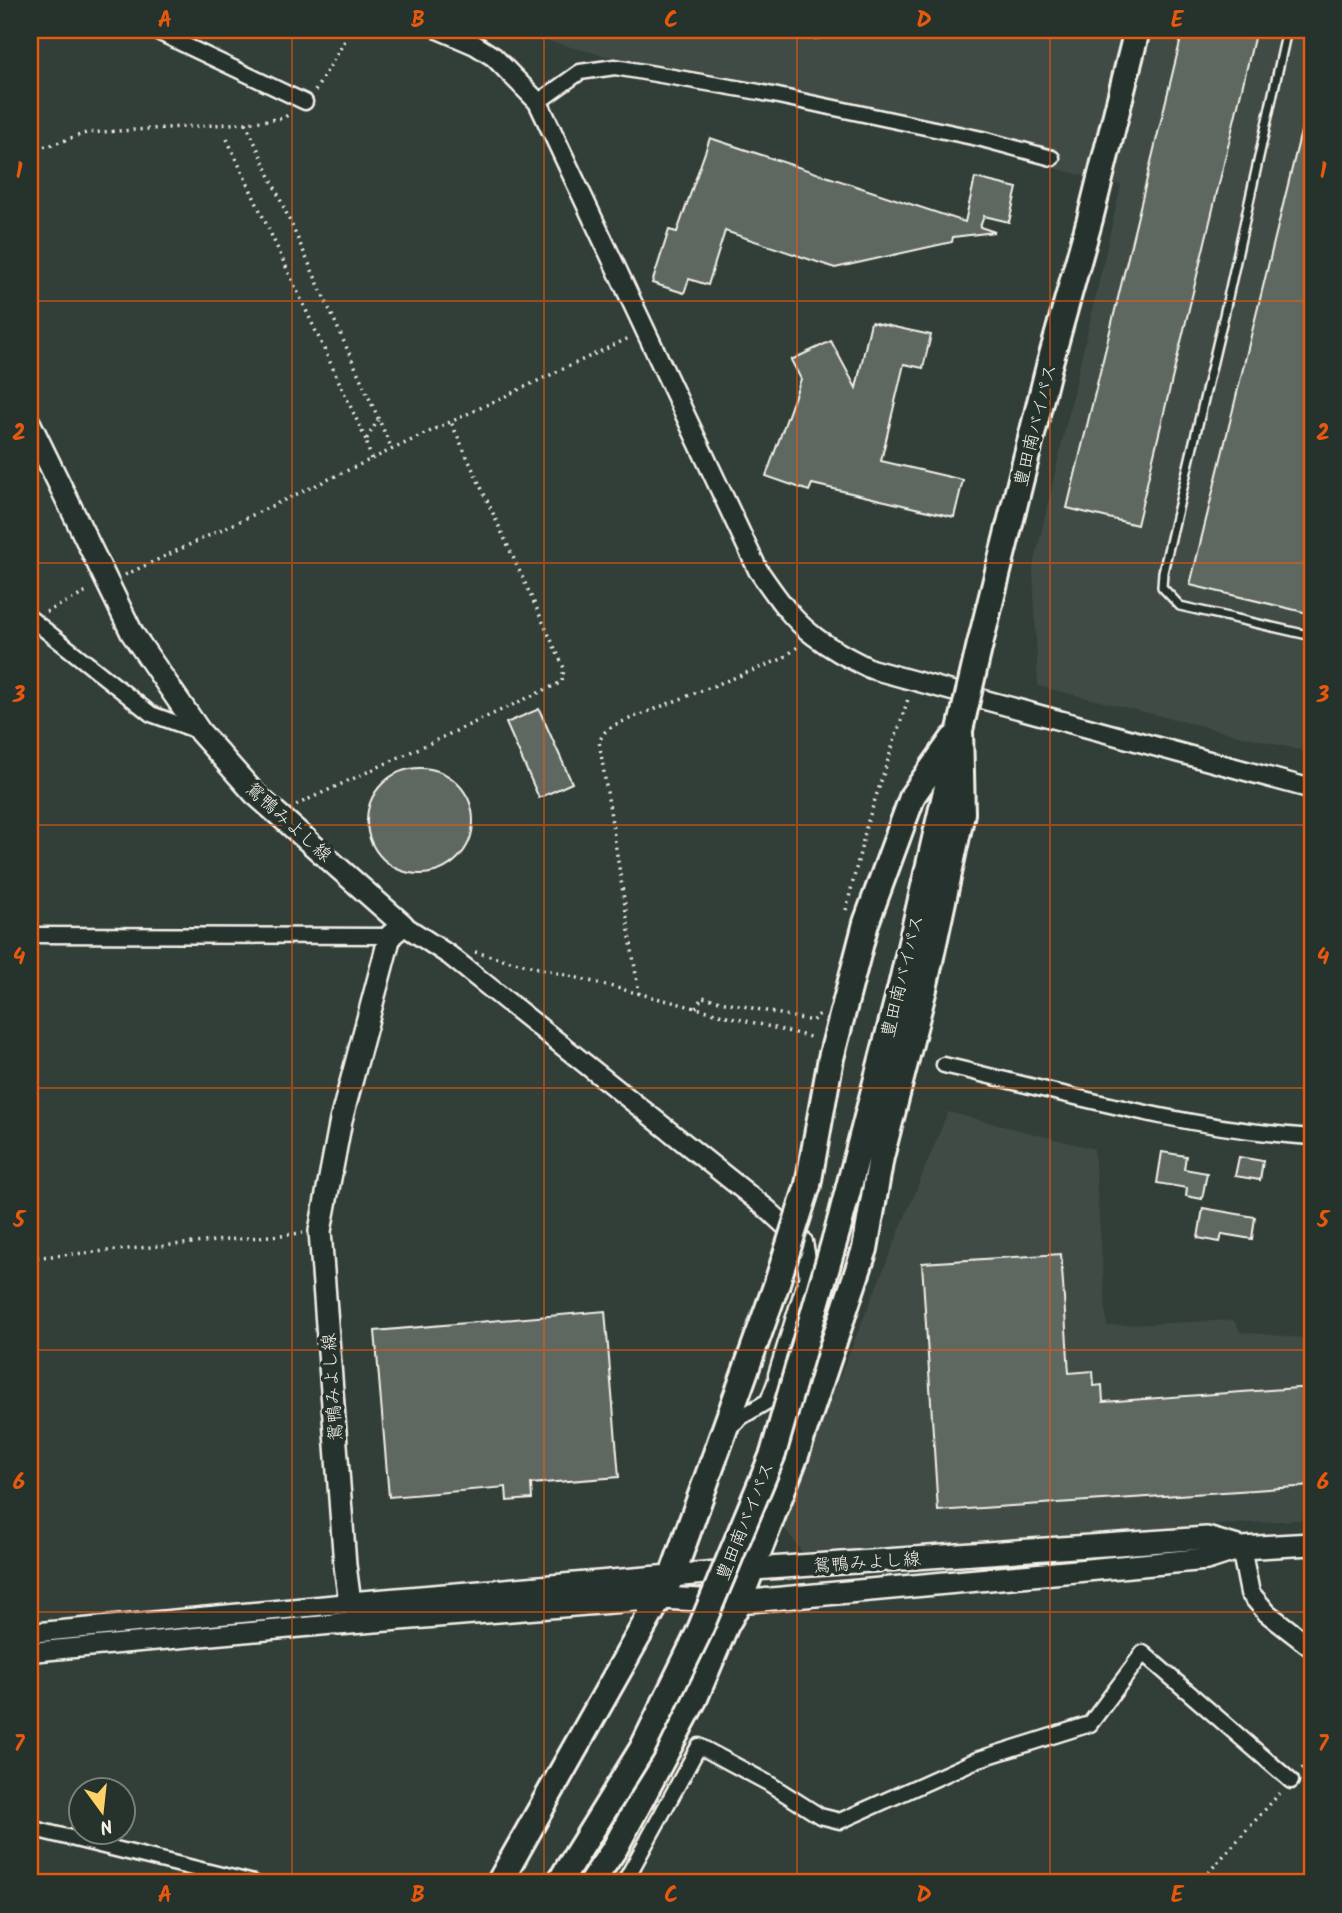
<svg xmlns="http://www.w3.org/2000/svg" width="1342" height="1913" font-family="Kalam,'Klee One',sans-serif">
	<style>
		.built { fill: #404b44 }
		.building { fill: #5f6861; stroke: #f4f1e8; stroke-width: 2 }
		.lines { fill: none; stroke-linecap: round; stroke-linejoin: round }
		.service-casing { stroke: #f4f1e8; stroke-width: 12 }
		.minor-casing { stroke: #f4f1e8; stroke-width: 19 }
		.tertiary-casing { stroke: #f4f1e8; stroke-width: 23 }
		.secondary-casing { stroke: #f4f1e8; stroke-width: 26 }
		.trunk-casing { stroke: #f4f1e8; stroke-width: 30 }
		.path { stroke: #f4f1e8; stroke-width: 3.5; stroke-dasharray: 2 5; stroke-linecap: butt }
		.service { stroke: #26332d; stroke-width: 7 }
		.minor { stroke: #26332d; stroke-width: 14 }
		.tertiary { stroke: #26332d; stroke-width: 18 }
		.secondary { stroke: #26332d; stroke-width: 21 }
		.trunk { stroke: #26332d; stroke-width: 24 }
		.trunk-bridge-casing { stroke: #f4f1e8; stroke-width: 30; stroke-linecap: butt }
		.trunk-bridge { stroke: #26332d; stroke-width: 24 }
		.grid { fill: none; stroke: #e8590c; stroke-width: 2; stroke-opacity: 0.55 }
		.labels { text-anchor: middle; stroke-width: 7; stroke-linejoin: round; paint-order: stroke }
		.street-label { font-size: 18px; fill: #f4f1e8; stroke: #26332d }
		.neatline { fill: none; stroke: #e8590c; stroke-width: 2.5 }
		.grid-label { font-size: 23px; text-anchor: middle; font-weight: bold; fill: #e8590c }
	</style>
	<rect width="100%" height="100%" fill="#323e38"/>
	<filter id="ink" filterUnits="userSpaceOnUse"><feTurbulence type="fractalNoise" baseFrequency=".0143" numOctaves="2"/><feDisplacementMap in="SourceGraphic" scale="14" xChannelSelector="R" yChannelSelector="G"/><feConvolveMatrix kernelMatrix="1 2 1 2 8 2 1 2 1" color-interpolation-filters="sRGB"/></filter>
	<g filter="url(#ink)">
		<path class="built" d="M 503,30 L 1312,30 L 1312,753 L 1038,686 L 1033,569 L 1121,185 Z
			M 948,1112 L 1094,1149 L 1107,1326 L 1233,1320 L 1241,1332 L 1312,1339 L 1312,1519 L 802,1552 L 780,1522 Z"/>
		<path class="building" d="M 1183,30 L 1256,30 L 1137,525 L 1067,508 Z
			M 1307,107 L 1312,108 L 1312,614 L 1190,585 Z
			M 710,138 L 965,222 L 975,178 L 1017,188 L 1009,222 L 984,216 L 980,227 L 995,232 L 953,237 L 952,242 L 835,268 L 725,231 L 708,285 L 689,279 L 684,293 L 652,283 L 669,230 L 677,232 Z
			M 871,322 L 931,335 L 923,368 L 904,364 L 881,461 L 963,480 L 954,517 L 812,484 L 809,491 L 766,476 L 801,379 L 791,360 L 831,341 L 856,388 Z
			M 539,709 L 572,783 L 539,798 L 506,723 Z
			M367 821a53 53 0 1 1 106 0a53 53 0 1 1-106 0Z
			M 1162,1152 L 1186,1156 L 1184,1169 L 1207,1173 L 1202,1199 L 1186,1196 L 1187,1188 L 1157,1183 Z
			M 1239,1157 L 1263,1161 L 1260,1180 L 1235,1176 Z
			M 1203,1208 L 1255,1217 L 1252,1239 L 1222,1234 L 1220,1242 L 1198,1238 Z
			M 1061,1254 L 1069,1373 L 1093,1371 L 1094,1386 L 1102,1385 L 1103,1402 L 1312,1387 L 1312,1486 L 938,1511 L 922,1263 Z
			M 605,1311 L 619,1477 L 531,1484 L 532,1499 L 507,1501 L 506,1487 L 389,1497 L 375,1331 Z"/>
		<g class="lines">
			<g class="service-casing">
				<path id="service" d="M 795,30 L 814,34 L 838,30
					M 1287,30 L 1225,311 L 1163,572 L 1162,587 L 1180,606 L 1312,636"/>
			</g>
			<g class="minor-casing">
				<path id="minor" d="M 153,30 L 305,102
					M 538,102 L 580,72 L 615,67 L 759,92 L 982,139 L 1052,158
					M 30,618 L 151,714 L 198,731
					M 30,935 L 390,936
					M 944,1065 C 1066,1094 1186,1129 1312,1137
					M 730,1427 L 743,1416 L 768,1401 L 778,1375
					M 30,1828 L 254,1883
					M 624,1883 L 699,1746 L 768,1783 L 820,1816 L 840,1821 L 979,1759 L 1090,1724 L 1143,1653 L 1291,1781"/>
			</g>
			<g class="tertiary-casing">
				<path id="tertiary" d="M 440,30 L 475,45 L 494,57 L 538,102 L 758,570 C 774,593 791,619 814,636 C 832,650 851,659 871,669 L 1312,789
					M 403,925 L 449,955 L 767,1209 L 803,1242 L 809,1276 L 778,1375
					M 1241,1548 L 1250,1593 L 1267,1613 L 1312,1648
					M 30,1633 L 350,1603
					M 30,1652 L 338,1624"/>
			</g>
			<g class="secondary-casing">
				<path id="secondary" d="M 30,424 L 132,633 L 200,732 L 255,794 L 403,925 L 390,936 L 341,1120 L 320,1231 L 345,1565 L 350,1603 L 753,1569 L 1207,1538 L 1241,1548
					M 338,1624 L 661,1598 L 739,1602 L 1207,1559 L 1241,1548 L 1312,1544"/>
			</g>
			<g class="trunk-casing">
				<path id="trunk" d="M 980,644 L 1049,366 L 1090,219 L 1137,30
					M 808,1185 L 831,1058 L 866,923 L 913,795 L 953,739
					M 839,1225 L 901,986 L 952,765
					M 499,1883 L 672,1576 L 776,1286
					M 591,1883 L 615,1848 L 695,1698 L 726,1625 L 739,1602 L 796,1455 L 865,1249 L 881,1157 L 924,989 L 962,813 L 960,730"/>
			</g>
			<path class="path" d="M 315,91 L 346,39
				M 246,123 L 392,449
				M 227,139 L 366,440
				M 30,148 L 48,146 L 86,133 L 246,123 L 284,118 L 291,112
				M 371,459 L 366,440 L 378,420
				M 125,575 L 631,337
				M 46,612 L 89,591
				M 296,805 L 562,682 L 564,668 L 451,422
				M 846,910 L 867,824 L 909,696
				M 475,952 L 814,1038
				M 639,994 L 599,741 L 605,732 L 614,725 L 782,659 L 799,646
				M 696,1008 L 702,997 L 812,1021 L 821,1013
				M 30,1258 L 303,1233
				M 1302,1769 L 1312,1758
				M 1199,1883 L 1280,1793"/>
			<use href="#service" class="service"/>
			<use href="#minor" class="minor"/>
			<use href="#tertiary" class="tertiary"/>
			<use href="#secondary" class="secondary"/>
			<use href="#trunk" class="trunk"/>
			<g class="trunk-bridge-casing">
				<path id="trunk-bridge" d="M 960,730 L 980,644
					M 776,1286 L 808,1185
					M 559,1883 L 642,1749 L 699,1632 L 773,1454 L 839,1225"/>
			</g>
			<use href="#trunk-bridge" class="trunk-bridge"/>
		</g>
	</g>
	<path class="grid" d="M 292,30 L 292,1883M 544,30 L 544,1883M 797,30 L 797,1883M 1050,30 L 1050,1883M 30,301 L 1312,301M 30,563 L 1312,563M 30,825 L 1312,825M 30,1088 L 1312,1088M 30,1350 L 1312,1350M 30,1612 L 1312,1612"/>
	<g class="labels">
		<g class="street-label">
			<text transform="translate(1035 425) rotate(-76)" y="6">豊田南バイパス</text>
			<text transform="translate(289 822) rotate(42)" y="6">鴛鴨みよし線</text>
			<text transform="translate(902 976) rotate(-76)" y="6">豊田南バイパス</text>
			<text transform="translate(332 1387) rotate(-94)" y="6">鴛鴨みよし線</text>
			<text transform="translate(745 1521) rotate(-68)" y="6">豊田南バイパス</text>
			<text transform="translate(867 1562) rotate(-4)" y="6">鴛鴨みよし線</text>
		</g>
	</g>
	<rect width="1342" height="1913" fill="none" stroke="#26332d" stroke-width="77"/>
	<g transform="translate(102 1811) rotate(165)"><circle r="33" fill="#26332d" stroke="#787f78" stroke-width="2"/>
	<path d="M0-5L12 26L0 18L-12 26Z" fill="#ffd166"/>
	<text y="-10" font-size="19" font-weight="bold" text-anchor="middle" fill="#f4f1e8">N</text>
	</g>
	<rect x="38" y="38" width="1266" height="1836" class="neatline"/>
	<g class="grid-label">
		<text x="165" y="27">A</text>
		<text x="418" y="27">B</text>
		<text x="671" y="27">C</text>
		<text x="924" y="27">D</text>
		<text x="1177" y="27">E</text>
		<text x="19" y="178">1</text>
		<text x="1323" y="178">1</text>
		<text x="19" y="440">2</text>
		<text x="1323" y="440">2</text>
		<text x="19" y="702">3</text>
		<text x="1323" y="702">3</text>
		<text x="19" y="964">4</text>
		<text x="1323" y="964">4</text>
		<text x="19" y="1227">5</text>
		<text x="1323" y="1227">5</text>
		<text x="19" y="1489">6</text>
		<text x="1323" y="1489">6</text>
		<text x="19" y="1751">7</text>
		<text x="1323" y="1751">7</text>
		<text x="165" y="1902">A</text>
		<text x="418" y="1902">B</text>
		<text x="671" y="1902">C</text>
		<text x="924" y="1902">D</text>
		<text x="1177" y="1902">E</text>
	</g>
</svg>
